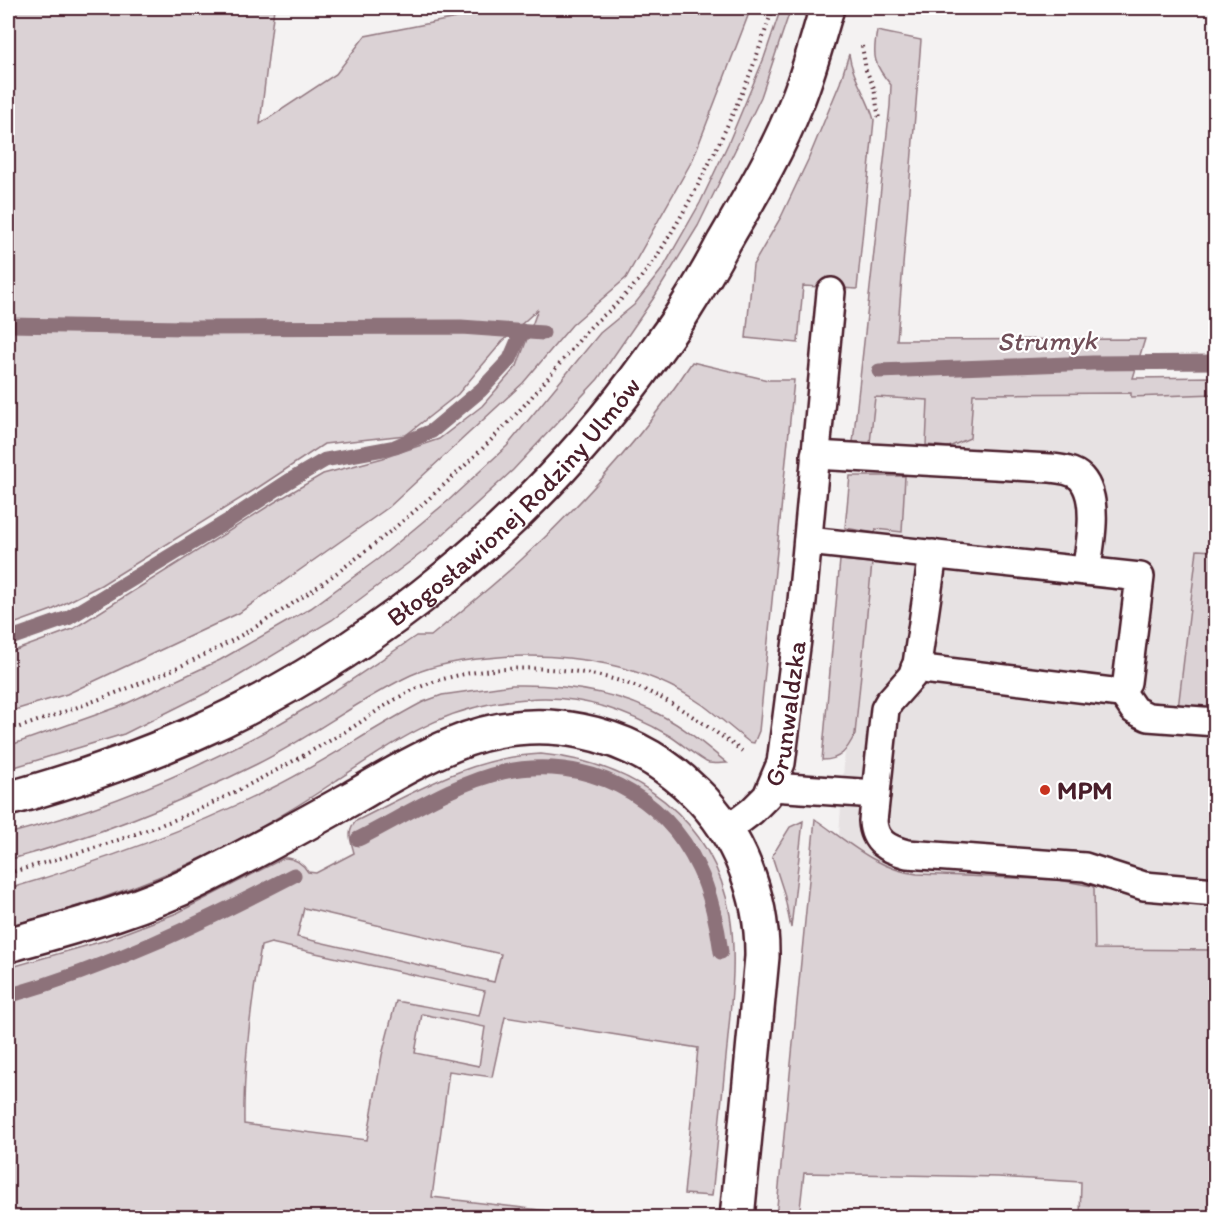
<svg xmlns="http://www.w3.org/2000/svg" width="1223" height="1225" font-family="Itim,sans-serif">
	<style>
		.built { fill: #e7e2e3 }
		.green { fill: #dbd2d5; stroke: #927880; stroke-width: 1.5; fill-rule: evenodd }
		.lines { fill: none; stroke-linecap: round; stroke-linejoin: round }
		.stream { stroke: #8d727a; stroke-width: 15 }
		.lane-casing { stroke: #4a1f2b; stroke-width: 32 }
		.street-casing { stroke: #4a1f2b; stroke-width: 38 }
		.secondary-casing { stroke: #4a1f2b; stroke-width: 38 }
		.path { stroke: #4a1f2b; stroke-width: 4; stroke-dasharray: 1.5 4.5; stroke-linecap: butt }
		.lane { stroke: #fff; stroke-width: 27 }
		.street { stroke: #fff; stroke-width: 33 }
		.secondary { stroke: #fff; stroke-width: 33 }
		.poi-dot { fill: #c8321e; stroke: #fff; stroke-width: 2 }
		.labels { text-anchor: middle; stroke-width: 4.5; stroke-linejoin: round; paint-order: stroke }
		.street-label { font-size: 26px; fill: #4a1f2b; stroke: #fff }
		.poi-label { font-size: 26px; font-weight: bold; fill: #4a1f2b; stroke: #fff; text-anchor: start }
		.water-label { font-size: 27px; font-style: italic; fill: #714f59; stroke: #fff }
	</style>
	<rect width="100%" height="100%" fill="#f4f2f2"/>
	<filter id="ink" filterUnits="userSpaceOnUse"><feTurbulence type="fractalNoise" baseFrequency=".0167" numOctaves="2"/><feDisplacementMap in="SourceGraphic" scale="12" xChannelSelector="R" yChannelSelector="G"/><feConvolveMatrix kernelMatrix="1 2 1 2 8 2 1 2 1" color-interpolation-filters="sRGB"/></filter>
	<g filter="url(#ink)">
		<path class="built" d="M 1215,377 L 1215,960 L 1087,962 L 888,877 L 839,835 L 871,382 Z"/>
		<path class="green" d="M 8,8 L 274,8 L 260,124 L 336,74 L 365,36 L 507,8 L 751,8 L 693,159 L 626,278 L 572,325 L 523,383 L 389,507 L 239,613 L 67,694 L 8,712 L 8,653 L 73,629 L 275,502 L 323,474 L 383,458 L 439,439 L 482,406 L 517,366 L 538,309 L 502,342 L 458,394 L 406,435 L 324,444 L 259,487 L 101,585 L 52,610 L 8,626 Z
			M 781,8 L 791,8 L 761,97 L 698,226 L 653,299 L 598,379 L 513,470 L 427,549 L 332,620 L 230,681 L 124,734 L 8,769 L 8,746 L 121,706 L 220,660 L 311,608 L 378,559 L 449,500 L 507,446 L 600,333 L 634,305 L 663,268 L 700,203 L 728,144 L 764,58 Z
			M 877,31 L 921,40 L 897,340 L 1145,339 L 1133,378 L 1215,377 L 1215,394 L 1131,397 L 1131,393 L 973,394 L 970,438 L 949,447 L 926,445 L 928,400 L 875,397 L 870,443 L 853,442 L 890,106 L 891,85 C 874,65 872,57 877,31 Z
			M 849,54 C 852,78 868,97 874,120 L 857,289 L 803,286 L 798,343 L 746,338 L 753,265 L 781,217 L 808,160 L 840,83 Z
			M 692,362 L 768,380 L 794,380 L 759,731 L 754,743 L 749,742 C 734,730 719,717 703,705 C 644,664 570,652 499,657 C 470,659 438,663 411,675 C 358,700 310,738 257,764 C 177,804 95,837 8,860 L 8,834 C 114,806 219,761 313,704 C 349,683 382,659 416,636 L 431,636 C 462,611 493,586 522,559 C 585,501 645,434 692,362 Z
			M 850,476 L 905,476 L 902,532 L 876,529 L 875,533 L 845,528 Z
			M 1197,550 L 1215,551 L 1215,712 L 1178,709 Z
			M 840,560 L 872,563 L 855,734 C 847,750 841,760 822,760 Z
			M 512,685 C 564,684 619,691 664,717 C 687,729 707,747 727,763 C 722,763 715,764 709,763 C 701,761 679,741 668,735 C 625,710 577,694 526,699 C 445,705 402,738 337,780 C 305,802 271,822 236,841 C 164,879 86,906 8,926 L 8,889 C 100,862 190,830 276,786 C 326,761 373,728 423,702 L 442,695 Z
			M 541,754 C 635,763 713,817 730,915 C 737,959 731,1003 727,1047 C 722,1096 717,1146 712,1196 L 684,1194 L 698,1048 L 505,1017 L 492,1077 L 449,1071 L 432,1197 L 597,1217 L 8,1217 L 8,968 L 103,941 L 177,913 L 284,858 C 294,857 303,864 308,872 L 316,873 L 354,853 C 351,840 346,833 356,821 C 417,791 471,757 541,754 ZM 304,908 L 501,954 L 494,982 L 297,937 ZM 271,943 L 485,991 L 479,1016 L 396,1001 L 382,1055 L 367,1140 L 244,1124 C 243,1065 251,1004 261,946 ZM 422,1014 L 485,1027 L 479,1066 L 415,1053 Z
			M 815,819 C 847,841 878,870 917,874 L 1059,880 L 1092,886 L 1094,888 L 1095,949 L 1215,950 L 1215,1217 L 1080,1217 L 1081,1182 L 998,1177 L 804,1173 L 799,1217 L 776,1217 Z
			M 803,821 L 791,928 L 784,893 L 772,856 L 790,827 Z"/>
		<g class="lines">
			<path class="stream" d="M 8,325 L 184,328 L 461,327 L 543,333
				M 879,371 L 1093,363 L 1216,362
				M 8,639 L 68,618 L 228,521 L 289,481 L 325,460 L 395,447 L 432,431 L 481,390 L 510,359 L 522,331
				M 358,839 C 404,816 454,783 503,772 C 584,754 665,794 699,869 C 710,891 718,928 721,952
				M 8,996 C 110,967 200,924 294,875"/>
			<g class="lane-casing">
				<g id="lane">
					<path d="M 815,455 L 1050,468 C 1061,469 1073,470 1081,478 C 1100,499 1090,546 1086,571"/>
					<path d="M 808,541 L 1140,577 L 1127,682 L 1120,693 L 915,668"/>
					<path d="M 933,554 L 917,664 L 912,676 L 889,702 L 885,709 L 873,821 C 874,842 888,849 907,854 L 1085,867 L 1144,886 L 1216,892"/>
					<path d="M 1121,691 L 1134,710 L 1148,717 L 1216,722"/>
					<path d="M 772,787 L 876,794"/>
					<path id="s1" d="M 727,830 L 752,811 L 767,796 L 781,763 L 802,601 L 831,292"/>
				</g>
			</g>
			<g class="street-casing">
				<path id="street" d="M 8,945 C 72,927 139,910 199,880 C 251,854 302,826 352,798 C 385,779 418,759 452,745 C 536,709 630,728 695,792 C 739,834 763,897 762,957 L 737,1218"/>
			</g>
			<g class="secondary-casing">
				<g id="secondary">
					<path id="s2" d="M 8,799 C 69,782 129,762 188,736 C 372,656 534,521 651,358 C 662,342 675,326 685,309 C 699,287 712,265 724,242 C 750,197 777,153 796,104 C 809,73 817,40 827,8"/>
				</g>
			</g>
			<path class="path" d="M 862,46 L 866,70 L 874,88 L 879,119
				M 8,731 C 80,707 154,681 222,646 C 320,593 417,515 496,435 C 528,403 557,367 586,332 C 593,323 602,317 610,310 C 627,294 644,276 657,256 C 689,206 717,150 741,95 C 754,67 763,37 773,8
				M 8,873 C 60,859 113,843 163,824 C 194,813 225,797 254,782 C 287,765 321,746 353,727 C 373,714 393,699 415,689 C 478,661 579,662 642,689 C 678,704 710,728 742,751"/>
			<use href="#lane" class="lane"/>
			<use href="#street" class="street"/>
			<use href="#secondary" class="secondary"/>
		</g>
	</g>
	<circle class="poi-dot" cx="1045" cy="790" r="6"/>
	<g class="labels">
		<g class="street-label">
			<text dy="9" stroke="none"><textPath href="#s2" startOffset="596">Błogosławionej Rodziny Ulmów</textPath></text>
			<text dy="9" stroke="none"><textPath href="#s1" startOffset="138">Grunwaldzka</textPath></text>
		</g>
		<g class="poi-label">
			<text x="1057" y="799">MPM</text>
		</g>
		<g class="water-label">
			<text transform="translate(1047 341) rotate(-1)" y="9">Strumyk</text>
		</g>
	</g>
	<rect width="1223" height="1225" fill="none" stroke="#fff" stroke-width="30"/>
	<rect x="15" y="15" width="1193" height="1195" fill="none" stroke="#4a1f2b" stroke-width="2" filter="url(#ink)"/>
</svg>
